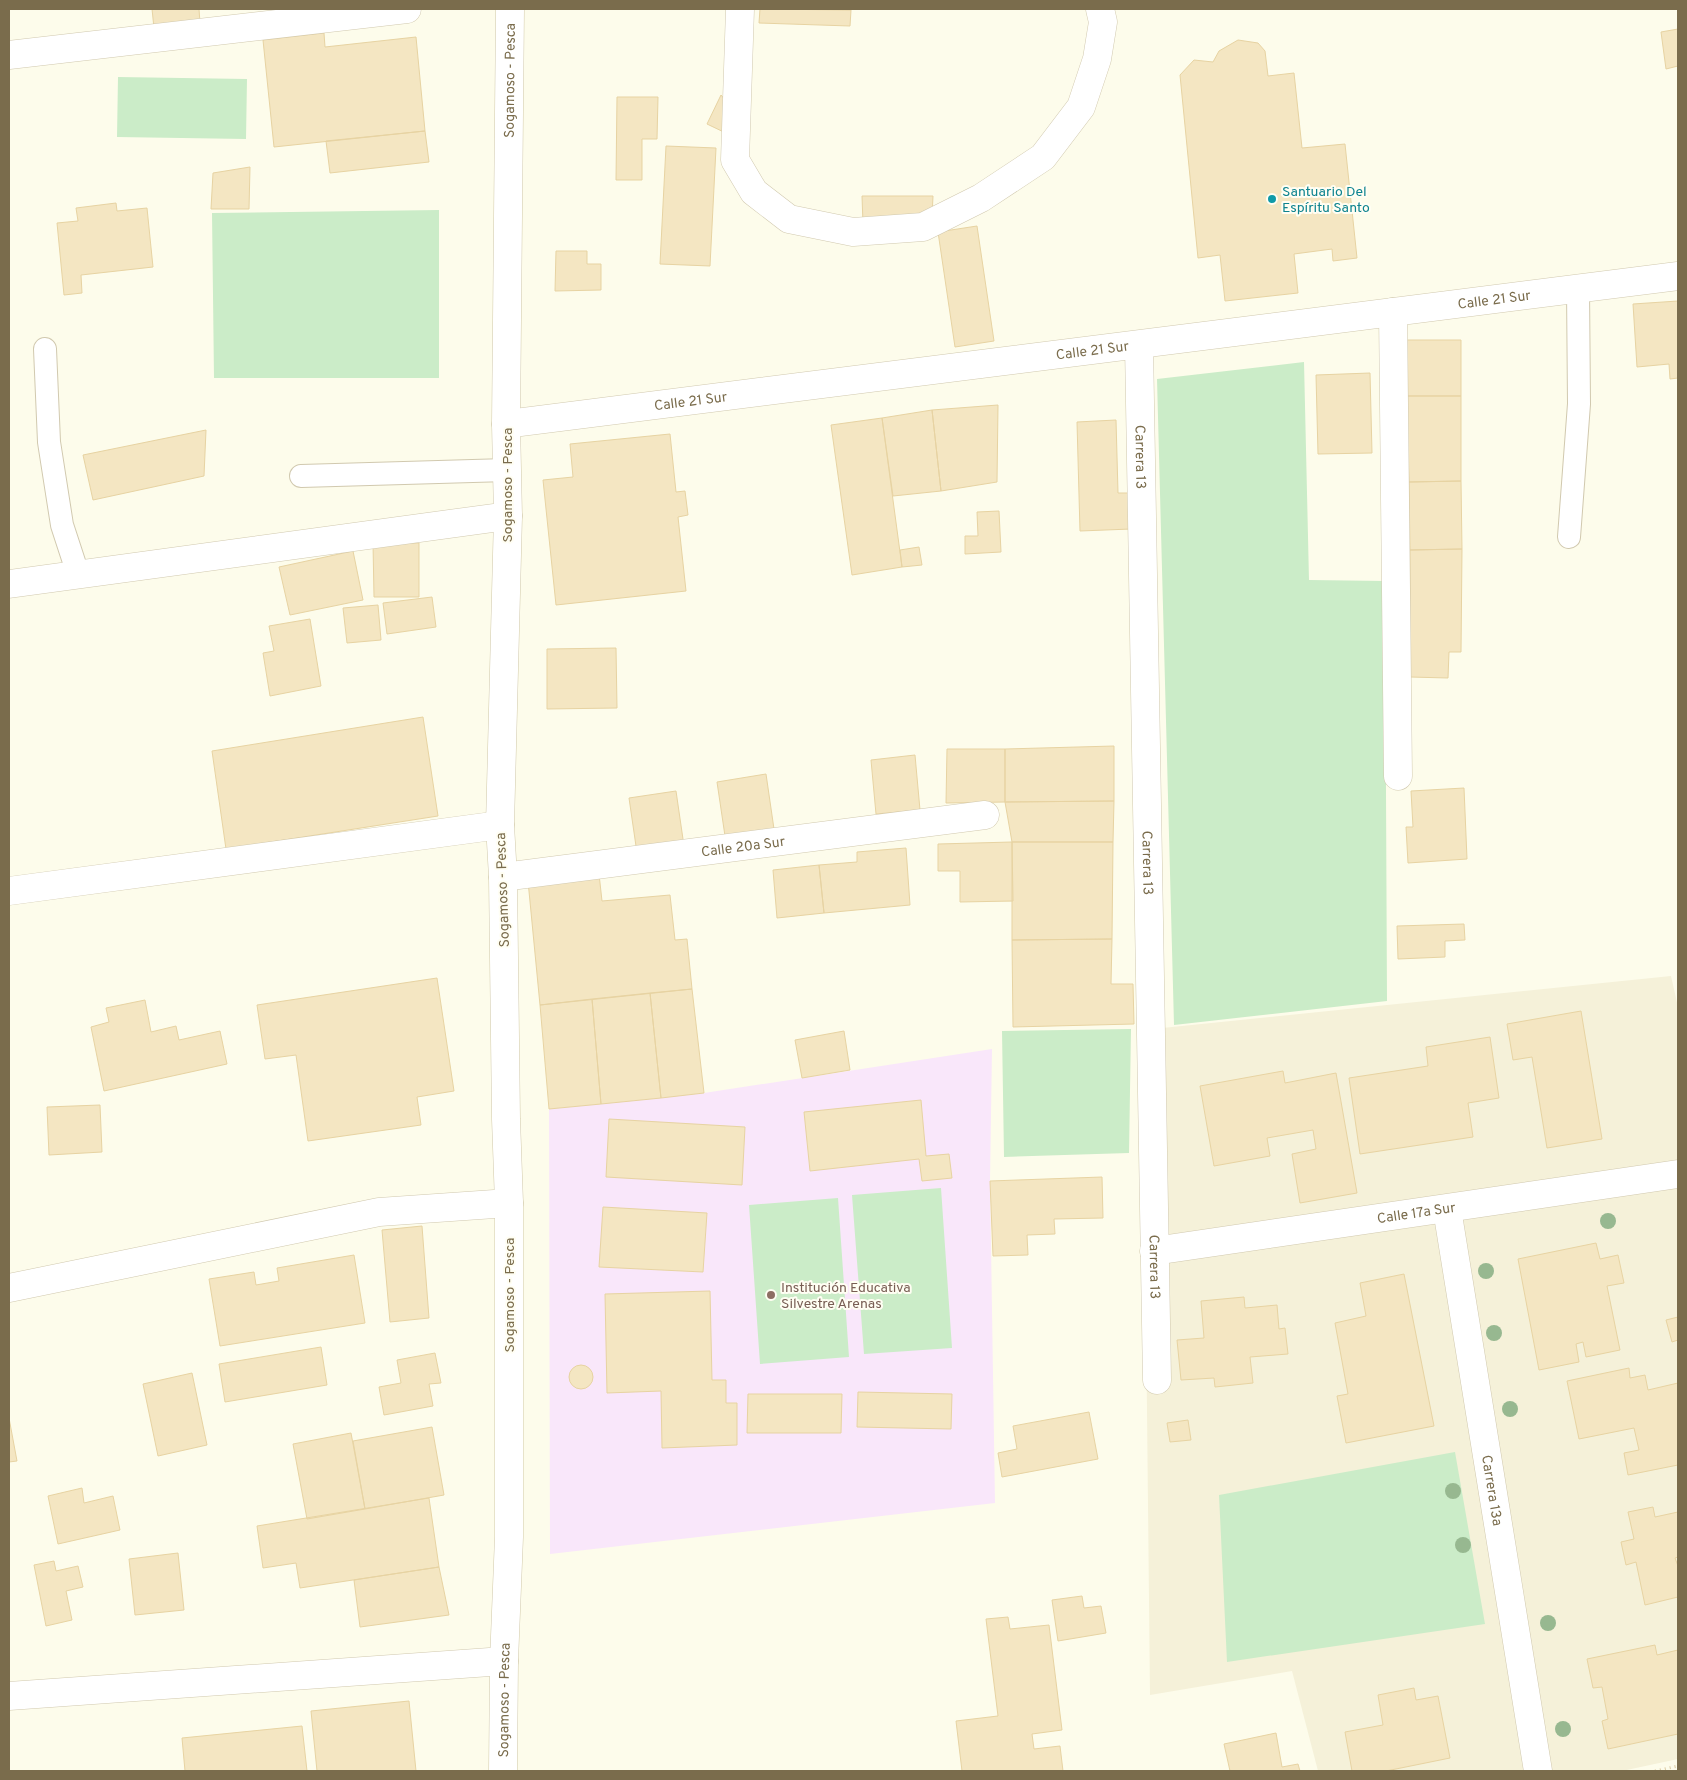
<svg xmlns="http://www.w3.org/2000/svg" width="1687" height="1780" font-family="Overpass,sans-serif">
	<style>
		.residential { fill: #f5f1d9 }
		.education { fill: #f9e7fa }
		.green { fill: #cbecc8 }
		.building { fill: #f4e6c2; stroke: #e7d3a2 }
		.lines { fill: none; stroke-linecap: round; stroke-linejoin: round }
		.lane-casing { stroke: #d1c9af; stroke-width: 24 }
		.street-casing { stroke: #d1c9af; stroke-width: 29 }
		.secondary-casing { stroke: #d1c9aa; stroke-width: 29 }
		.path { stroke: #dacaa4; stroke-width: 3; stroke-dasharray: 1 4; stroke-linecap: butt }
		.lane { stroke: #fff; stroke-width: 22 }
		.street { stroke: #fff; stroke-width: 28 }
		.secondary { stroke: #fff; stroke-width: 28 }
		.tree { fill: #97b890 }
		.culture-dot { fill: #0f9aa8; stroke: #fffef3; stroke-width: 2 }
		.education-dot { fill: #8d6e63; stroke: #fffef3; stroke-width: 2 }
		.labels { text-anchor: middle; stroke-width: 4; stroke-linejoin: round; paint-order: stroke }
		.street-label { font-size: 14px; fill: #7a6c4c; stroke: #fffef3 }
		.culture-label { font-size: 14px; fill: #0d838f; stroke: #fffef3; text-anchor: start }
		.education-label { font-size: 14px; fill: #785e54; stroke: #fffef3; text-anchor: start }
	</style>
	<rect width="100%" height="100%" fill="#fdfceb"/>
	<path class="residential" d="M 1671,976 L 1678,1007 L 1678,1759 L 1622,1771 L 1318,1771 L 1292,1671 L 1150,1695 L 1143,1030 Z"/>
	<path class="education" d="M 992,1049 L 990,1181 L 995,1503 L 550,1554 L 549,1109 L 704,1093 Z"/>
	<path class="green" d="M 118,77 L 247,79 L 246,139 L 117,137 Z
		M 439,210 L 439,378 L 214,378 L 212,213 Z
		M 1304,362 L 1309,580 L 1385,581 L 1387,1001 L 1174,1025 L 1157,379 Z
		M 1131,1029 L 1129,1153 L 1004,1157 L 1002,1031 Z
		M 941,1188 L 952,1348 L 864,1354 L 852,1195 Z
		M 838,1198 L 849,1357 L 760,1364 L 749,1205 Z
		M 1455,1452 L 1485,1624 L 1227,1662 L 1219,1495 Z"/>
	<path class="building" d="M 152,9 L 199,9 L 200,23 L 154,28 Z
		M 760,9 L 851,10 L 850,26 L 759,23 Z
		M 1678,29 L 1678,66 L 1666,69 L 1661,32 Z
		M 324,33 L 325,47 L 416,37 L 425,131 L 274,147 L 263,40 Z
		M 1238,40 L 1258,43 L 1265,51 L 1268,76 L 1294,73 L 1302,148 L 1345,144 L 1357,258 L 1333,261 L 1332,249 L 1294,254 L 1298,293 L 1225,301 L 1220,255 L 1198,258 L 1180,75 L 1194,60 L 1213,62 L 1219,51 Z
		M 721,95 L 732,108 L 730,135 L 707,124 Z
		M 617,97 L 658,97 L 657,139 L 642,139 L 642,180 L 616,180 Z
		M 425,131 L 429,162 L 330,173 L 326,141 Z
		M 666,146 L 716,148 L 710,266 L 660,264 Z
		M 250,167 L 249,209 L 211,209 L 213,173 Z
		M 862,196 L 933,196 L 932,216 L 863,224 Z
		M 116,203 L 117,211 L 147,208 L 153,267 L 81,275 L 82,293 L 64,295 L 57,223 L 78,221 L 76,208 Z
		M 977,226 L 994,341 L 955,347 L 938,232 Z
		M 556,251 L 587,251 L 587,264 L 601,264 L 601,290 L 555,291 Z
		M 1678,301 L 1678,378 L 1670,379 L 1669,364 L 1637,367 L 1633,304 Z
		M 1407,340 L 1461,340 L 1461,396 L 1406,396 Z
		M 1370,373 L 1372,453 L 1318,454 L 1316,375 Z
		M 1406,396 L 1461,396 L 1461,481 L 1409,482 Z
		M 998,405 L 997,482 L 941,491 L 932,410 Z
		M 932,410 L 941,491 L 893,496 L 882,418 Z
		M 882,418 L 902,567 L 852,575 L 831,425 Z
		M 1116,420 L 1118,493 L 1130,493 L 1131,529 L 1080,531 L 1077,422 Z
		M 206,430 L 204,476 L 93,500 L 83,455 Z
		M 670,434 L 676,492 L 685,491 L 688,515 L 678,517 L 686,591 L 556,605 L 543,480 L 573,477 L 570,444 Z
		M 1461,481 L 1462,549 L 1410,550 L 1409,482 Z
		M 999,511 L 1001,552 L 965,554 L 965,536 L 978,536 L 977,512 Z
		M 373,543 L 419,543 L 419,597 L 374,597 Z
		M 919,547 L 922,565 L 902,567 L 900,550 Z
		M 1462,549 L 1461,652 L 1449,652 L 1448,678 L 1410,677 L 1410,550 Z
		M 353,551 L 363,600 L 290,615 L 279,567 Z
		M 432,597 L 436,627 L 387,634 L 383,603 Z
		M 378,605 L 381,640 L 347,643 L 343,608 Z
		M 310,619 L 321,686 L 270,696 L 263,653 L 274,651 L 269,626 Z
		M 616,648 L 617,708 L 547,709 L 547,649 Z
		M 423,717 L 438,816 L 226,849 L 212,751 Z
		M 1114,746 L 1114,801 L 1005,802 L 1005,749 Z
		M 947,749 L 1005,749 L 1005,802 L 946,803 Z
		M 915,755 L 920,810 L 876,814 L 871,760 Z
		M 766,774 L 774,829 L 725,836 L 717,782 Z
		M 1464,788 L 1467,859 L 1408,863 L 1406,827 L 1413,827 L 1411,791 Z
		M 676,791 L 684,846 L 637,853 L 629,798 Z
		M 1114,801 L 1113,842 L 1012,842 L 1005,802 Z
		M 1012,842 L 1013,901 L 960,902 L 960,871 L 938,871 L 938,844 Z
		M 1012,842 L 1113,842 L 1112,939 L 1012,940 Z
		M 906,848 L 910,905 L 824,913 L 819,865 L 857,862 L 857,852 Z
		M 819,865 L 824,913 L 777,918 L 773,870 Z
		M 599,874 L 602,901 L 670,895 L 675,940 L 687,939 L 692,989 L 540,1005 L 528,881 Z
		M 1464,924 L 1465,940 L 1445,941 L 1445,957 L 1398,959 L 1397,926 Z
		M 1112,939 L 1111,984 L 1133,984 L 1134,1024 L 1013,1027 L 1012,940 Z
		M 437,978 L 454,1091 L 417,1097 L 421,1125 L 308,1141 L 296,1055 L 265,1059 L 257,1005 Z
		M 692,989 L 704,1093 L 661,1098 L 650,993 Z
		M 650,993 L 661,1098 L 601,1104 L 592,999 Z
		M 592,999 L 601,1104 L 549,1109 L 540,1005 Z
		M 145,1000 L 151,1032 L 176,1026 L 179,1040 L 220,1031 L 227,1064 L 104,1091 L 91,1027 L 109,1022 L 106,1008 Z
		M 1581,1011 L 1602,1139 L 1547,1148 L 1532,1057 L 1513,1060 L 1507,1024 Z
		M 844,1031 L 850,1070 L 802,1078 L 795,1040 Z
		M 1490,1037 L 1499,1098 L 1468,1103 L 1473,1137 L 1360,1154 L 1349,1078 L 1428,1066 L 1426,1047 Z
		M 1283,1071 L 1285,1083 L 1336,1073 L 1357,1193 L 1300,1203 L 1292,1154 L 1316,1149 L 1313,1130 L 1267,1138 L 1270,1156 L 1214,1166 L 1200,1086 Z
		M 921,1100 L 926,1156 L 949,1154 L 952,1178 L 922,1181 L 919,1159 L 810,1171 L 804,1112 Z
		M 100,1105 L 102,1152 L 49,1155 L 47,1107 Z
		M 609,1119 L 745,1127 L 742,1185 L 606,1177 Z
		M 1102,1177 L 1103,1218 L 1054,1219 L 1055,1234 L 1027,1235 L 1028,1255 L 993,1256 L 990,1181 Z
		M 603,1207 L 707,1213 L 703,1272 L 599,1267 Z
		M 422,1226 L 429,1318 L 390,1322 L 382,1230 Z
		M 1596,1243 L 1600,1259 L 1618,1255 L 1624,1283 L 1607,1286 L 1620,1350 L 1586,1357 L 1583,1342 L 1576,1344 L 1579,1362 L 1539,1370 L 1518,1259 Z
		M 354,1255 L 365,1323 L 220,1346 L 209,1279 L 254,1272 L 256,1285 L 279,1281 L 277,1268 Z
		M 1404,1274 L 1434,1426 L 1346,1443 L 1337,1396 L 1348,1394 L 1335,1323 L 1366,1316 L 1360,1283 Z
		M 710,1291 L 712,1380 L 726,1380 L 726,1403 L 737,1403 L 737,1445 L 662,1448 L 661,1391 L 607,1393 L 605,1294 Z
		M 1244,1297 L 1245,1308 L 1277,1305 L 1279,1329 L 1285,1328 L 1288,1354 L 1250,1357 L 1253,1383 L 1215,1387 L 1214,1378 L 1181,1380 L 1177,1340 L 1204,1338 L 1201,1301 Z
		M 1678,1317 L 1678,1340 L 1672,1342 L 1666,1320 Z
		M 321,1347 L 327,1385 L 225,1402 L 219,1364 Z
		M 435,1353 L 441,1383 L 429,1384 L 433,1406 L 384,1415 L 379,1387 L 401,1383 L 397,1360 Z
		M569 1377a12 12 0 1 1 24 0a12 12 0 1 1-24 0Z
		M 1629,1368 L 1630,1378 L 1645,1375 L 1648,1390 L 1678,1383 L 1678,1465 L 1628,1475 L 1624,1453 L 1639,1450 L 1634,1428 L 1579,1439 L 1567,1381 Z
		M 192,1373 L 207,1445 L 158,1456 L 143,1384 Z
		M 858,1392 L 952,1394 L 951,1429 L 857,1427 Z
		M 748,1394 L 842,1394 L 841,1433 L 747,1433 Z
		M 1089,1412 L 1098,1459 L 1002,1477 L 998,1453 L 1017,1449 L 1013,1426 Z
		M 9,1418 L 17,1461 L 9,1462 Z
		M 1188,1420 L 1191,1440 L 1170,1442 L 1167,1423 Z
		M 432,1427 L 444,1495 L 365,1509 L 353,1441 Z
		M 351,1433 L 365,1509 L 307,1519 L 293,1444 Z
		M 82,1488 L 84,1503 L 113,1496 L 120,1530 L 58,1544 L 48,1496 Z
		M 429,1498 L 439,1567 L 300,1588 L 296,1563 L 263,1568 L 257,1526 Z
		M 1653,1507 L 1655,1517 L 1678,1512 L 1678,1557 L 1675,1558 L 1678,1566 L 1678,1597 L 1645,1605 L 1636,1562 L 1626,1565 L 1621,1542 L 1634,1539 L 1628,1512 Z
		M 178,1553 L 184,1610 L 135,1615 L 129,1559 Z
		M 54,1561 L 56,1571 L 78,1566 L 83,1587 L 66,1591 L 72,1620 L 46,1626 L 34,1565 Z
		M 439,1567 L 449,1615 L 360,1627 L 354,1580 Z
		M 1082,1596 L 1084,1608 L 1101,1606 L 1106,1633 L 1058,1641 L 1052,1600 Z
		M 1008,1617 L 1010,1629 L 1049,1625 L 1062,1730 L 1032,1734 L 1034,1749 L 1060,1746 L 1063,1771 L 962,1771 L 956,1721 L 998,1716 L 986,1619 Z
		M 1655,1645 L 1657,1655 L 1678,1650 L 1678,1734 L 1608,1749 L 1602,1721 L 1608,1719 L 1602,1687 L 1593,1688 L 1587,1659 Z
		M 1414,1688 L 1416,1700 L 1438,1696 L 1450,1758 L 1386,1771 L 1352,1771 L 1345,1732 L 1383,1725 L 1378,1695 Z
		M 409,1701 L 416,1771 L 317,1771 L 311,1711 Z
		M 302,1726 L 307,1771 L 185,1771 L 182,1738 Z
		M 1276,1733 L 1282,1767 L 1298,1764 L 1300,1771 L 1230,1771 L 1224,1744 Z"/>
	<g class="lines">
		<g class="lane-casing">
			<path id="lane" d="M 45,349 L 49,442 L 62,525 L 78,574
				M 301,476 L 507,470
				M 1569,537 L 1579,404 L 1578,289"/>
		</g>
		<g class="street-casing">
			<g id="street">
				<path d="M 740,9 L 735,160 L 754,192 L 789,219 L 853,232 L 923,227 L 981,198 L 1043,157 L 1081,107 L 1097,59 L 1103,22 L 1100,9"/>
				<path d="M 9,55 L 407,9"/>
				<path d="M 1393,312 L 1398,776"/>
				<path id="s1" d="M 1139,345 L 1157,1380"/>
				<path id="s2" d="M 506,424 L 1678,276"/>
				<path d="M 9,584 L 508,516"/>
				<path id="s3" d="M 503,877 L 985,815"/>
				<path d="M 9,891 L 500,825"/>
				<path id="s4" d="M 1447,1209 L 1538,1771"/>
				<path id="s5" d="M 1154,1251 L 1678,1174"/>
				<path d="M 9,1288 L 379,1212 L 509,1203"/>
				<path d="M 9,1696 L 504,1661"/>
			</g>
		</g>
		<g class="secondary-casing">
			<g id="secondary">
				<path id="s6" d="M 503,1771 L 504,1661 L 509,1537 L 509,1203 L 506,1119 L 503,877 L 500,825 L 508,516 L 506,424 L 510,9"/>
			</g>
		</g>
		<path class="path" d="M 1655,1771 L 1678,1766"/>
		<use href="#lane" class="lane"/>
		<use href="#street" class="street"/>
		<use href="#secondary" class="secondary"/>
	</g>
	<g class="tree">
		<circle cx="1608" cy="1221" r="8"/>
		<circle cx="1486" cy="1271" r="8"/>
		<circle cx="1494" cy="1333" r="8"/>
		<circle cx="1510" cy="1409" r="8"/>
		<circle cx="1453" cy="1491" r="8"/>
		<circle cx="1463" cy="1545" r="8"/>
		<circle cx="1548" cy="1623" r="8"/>
		<circle cx="1563" cy="1729" r="8"/>
	</g>
	<circle class="culture-dot" cx="1272" cy="199" r="5"/>
	<circle class="education-dot" cx="771" cy="1295" r="5"/>
	<g class="labels">
		<g class="street-label">
			<text dy="5" stroke="none"><textPath href="#s6" startOffset="1691">Sogamoso - Pesca</textPath></text>
			<text dy="5" stroke="none"><textPath href="#s2" startOffset="996">Calle 21 Sur</textPath></text>
			<text dy="5" stroke="none"><textPath href="#s2" startOffset="591">Calle 21 Sur</textPath></text>
			<text dy="5" stroke="none"><textPath href="#s2" startOffset="186">Calle 21 Sur</textPath></text>
			<text dy="5" stroke="none"><textPath href="#s1" startOffset="112">Carrera 13</textPath></text>
			<text transform="translate(507 485) rotate(-90)" y="5">Sogamoso - Pesca</text>
			<text dy="5" stroke="none"><textPath href="#s3" startOffset="242">Calle 20a Sur</textPath></text>
			<text dy="5" stroke="none"><textPath href="#s1" startOffset="518">Carrera 13</textPath></text>
			<text transform="translate(502 890) rotate(-92)" y="5">Sogamoso - Pesca</text>
			<text dy="5" stroke="none"><textPath href="#s5" startOffset="265">Calle 17a Sur</textPath></text>
			<text dy="5" stroke="none"><textPath href="#s1" startOffset="922">Carrera 13</textPath></text>
			<text transform="translate(509 1295) rotate(-90)" y="5">Sogamoso - Pesca</text>
			<text dy="5" stroke="none"><textPath href="#s4" startOffset="285">Carrera 13a</textPath></text>
			<text dy="5" stroke="none"><textPath href="#s6" startOffset="71">Sogamoso - Pesca</textPath></text>
		</g>
		<g class="culture-label">
			<text x="1282" y="196">Santuario Del<tspan x="1282" dy="16">Espíritu Santo</tspan></text>
		</g>
		<g class="education-label">
			<text x="781" y="1292">Institución Educativa<tspan x="781" dy="16">Silvestre Arenas</tspan></text>
		</g>
	</g>
	<rect width="1687" height="1780" fill="none" stroke="#7a6c4c" stroke-width="20"/>
</svg>
